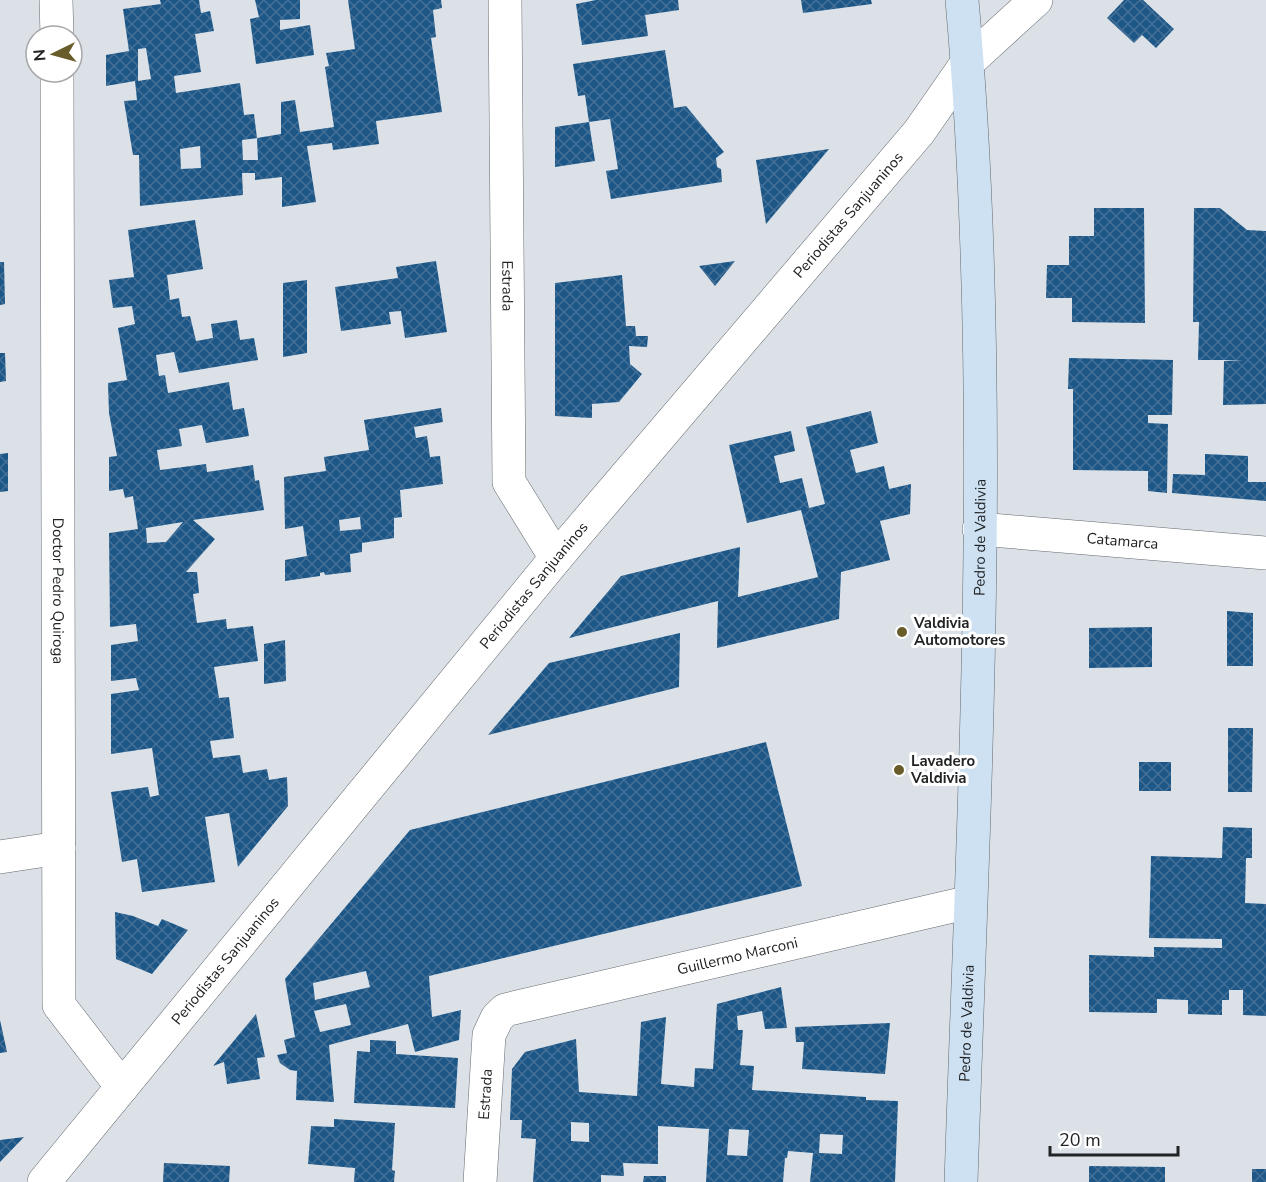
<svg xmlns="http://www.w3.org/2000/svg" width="1266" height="1182" font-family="'Nunito Sans',sans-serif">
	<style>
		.building { fill: url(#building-cross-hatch); fill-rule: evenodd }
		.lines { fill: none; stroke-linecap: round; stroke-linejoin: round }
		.street-casing { stroke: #64696e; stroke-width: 34 }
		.secondary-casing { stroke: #64696e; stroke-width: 34 }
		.street { stroke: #fff; stroke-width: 33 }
		.secondary { stroke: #cde1f3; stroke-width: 33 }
		.poi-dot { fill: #685d2a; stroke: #fff; stroke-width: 2 }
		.labels { text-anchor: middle; stroke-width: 6; stroke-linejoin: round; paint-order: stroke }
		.street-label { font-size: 15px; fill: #212325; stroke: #fff }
		.poi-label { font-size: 15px; font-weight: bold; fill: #212325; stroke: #fff; text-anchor: start }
	</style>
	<defs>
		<pattern id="building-cross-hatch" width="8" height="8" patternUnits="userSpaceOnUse" patternTransform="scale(1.5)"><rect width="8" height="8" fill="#1d5788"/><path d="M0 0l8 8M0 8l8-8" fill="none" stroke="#457096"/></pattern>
	</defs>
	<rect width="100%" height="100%" fill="#dbe1e7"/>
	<path class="building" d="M 160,0 L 199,0 L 201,13 L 210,11 L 214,31 L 195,34 L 201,72 L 174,76 L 176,93 L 240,83 L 244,115 L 254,114 L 257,138 L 281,134 L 281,102 L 295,100 L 300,132 L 334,127 L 325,67 L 329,66 L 326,53 L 355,49 L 348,0 L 441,0 L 442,8 L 433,10 L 436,37 L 431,38 L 442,112 L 376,121 L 379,144 L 333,150 L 332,143 L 307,146 L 316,202 L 282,207 L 282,177 L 255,180 L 255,173 L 242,173 L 243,195 L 140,206 L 139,155 L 133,155 L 124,101 L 137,100 L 135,81 L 106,86 L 106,55 L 129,51 L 123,9 L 161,4 ZM 146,48 L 151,79 L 138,81 L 138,49 ZM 257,138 L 258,160 L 243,160 L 242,140 ZM 200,146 L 201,168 L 181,169 L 180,149 Z
		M 255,0 L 300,0 L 300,19 L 280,20 L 280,30 L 310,25 L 314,55 L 256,64 L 250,19 L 259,17 Z
		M 596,0 L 678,0 L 679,10 L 645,15 L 648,36 L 582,45 L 576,4 Z
		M 801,0 L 871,0 L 872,4 L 803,13 Z
		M 1124,0 L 1143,0 L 1174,29 L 1156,48 L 1142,35 L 1134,43 L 1107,18 Z
		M 665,50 L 674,108 L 686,106 L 724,152 L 716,158 L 717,167 L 721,169 L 722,182 L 611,199 L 606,171 L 618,169 L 610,119 L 589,122 L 585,95 L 578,96 L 573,64 Z
		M 589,122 L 595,161 L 555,167 L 555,127 Z
		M 829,149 L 766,224 L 756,160 Z
		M 1094,208 L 1144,208 L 1145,323 L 1072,322 L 1072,298 L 1046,298 L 1047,265 L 1069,265 L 1069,236 L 1094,236 Z
		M 1194,208 L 1220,208 L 1247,230 L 1266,231 L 1266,404 L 1223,405 L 1224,361 L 1244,360 L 1198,360 L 1199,322 L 1193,322 Z
		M 195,220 L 203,269 L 167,275 L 170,300 L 179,298 L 182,317 L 190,316 L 196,341 L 213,338 L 211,324 L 237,320 L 240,340 L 254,338 L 258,360 L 179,373 L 174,352 L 156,355 L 159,376 L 165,375 L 168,393 L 229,382 L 233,410 L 244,408 L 249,436 L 206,443 L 202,425 L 179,429 L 182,446 L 157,450 L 160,470 L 206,464 L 207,472 L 253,465 L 255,481 L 259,480 L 264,510 L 193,520 L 215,539 L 186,572 L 197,572 L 199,593 L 193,594 L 197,623 L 226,619 L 227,629 L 253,626 L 258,661 L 214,667 L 219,698 L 229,697 L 234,738 L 210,741 L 213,758 L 240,755 L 243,773 L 267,769 L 269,780 L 287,777 L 288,806 L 238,867 L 229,813 L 205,817 L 215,882 L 142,892 L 137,859 L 122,862 L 111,792 L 148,787 L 150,797 L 159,795 L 152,748 L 111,754 L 111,694 L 139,690 L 136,678 L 111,681 L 111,645 L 138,641 L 136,624 L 110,627 L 109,533 L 138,529 L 133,496 L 125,498 L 123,489 L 109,491 L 109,457 L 117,456 L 109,413 L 108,383 L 127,380 L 118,328 L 135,324 L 132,306 L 113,308 L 109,280 L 134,277 L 128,230 ZM 183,522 L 166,542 L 147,543 L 146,528 Z
		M 436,261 L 447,332 L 405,338 L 401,311 L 389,312 L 391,324 L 341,331 L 335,287 L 398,278 L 396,267 Z
		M 735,261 L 715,286 L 699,266 Z
		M 0,262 L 4,262 L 5,304 L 0,305 Z
		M 622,275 L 626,326 L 635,326 L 636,336 L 648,336 L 647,347 L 629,346 L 630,364 L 642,374 L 619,402 L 592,404 L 592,418 L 555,416 L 555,283 Z
		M 307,280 L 307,353 L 283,357 L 283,283 Z
		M 0,353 L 5,353 L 6,381 L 0,382 Z
		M 1069,358 L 1173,360 L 1172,415 L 1148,415 L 1148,423 L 1168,424 L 1167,493 L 1148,491 L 1148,471 L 1073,470 L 1073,389 L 1068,389 Z
		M 441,408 L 443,422 L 414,427 L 416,438 L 427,436 L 430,457 L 440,456 L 443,484 L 400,490 L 402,517 L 394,518 L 394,538 L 362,543 L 362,552 L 350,554 L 351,572 L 325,575 L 324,572 L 320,573 L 320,576 L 285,581 L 285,560 L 307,556 L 303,526 L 285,529 L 284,477 L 326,471 L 324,457 L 369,450 L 364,420 ZM 360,517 L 361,529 L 340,531 L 339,520 Z
		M 871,411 L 878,443 L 850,450 L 856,473 L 884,466 L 889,489 L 911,484 L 910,514 L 880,521 L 890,560 L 841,572 L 839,619 L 717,648 L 718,601 L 569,638 L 621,576 L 740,547 L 738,597 L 818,577 L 801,510 L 747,523 L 729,445 L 791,431 L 795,451 L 774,456 L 780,483 L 802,478 L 809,508 L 825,504 L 806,427 Z
		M 8,453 L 8,491 L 0,492 L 0,454 Z
		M 1205,454 L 1248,456 L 1248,482 L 1266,482 L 1266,501 L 1172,493 L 1173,474 L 1205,475 Z
		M 1227,611 L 1253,613 L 1253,666 L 1227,666 Z
		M 1152,627 L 1152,667 L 1089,668 L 1089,628 Z
		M 680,633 L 679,687 L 488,735 L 549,663 Z
		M 285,640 L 286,681 L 264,684 L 264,644 Z
		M 1228,728 L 1253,728 L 1252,792 L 1228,792 Z
		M 766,742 L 802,886 L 429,976 L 432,1017 L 461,1010 L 459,1040 L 415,1052 L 408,1024 L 329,1045 L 334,1102 L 296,1100 L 297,1071 L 290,1070 L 280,1063 L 277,1055 L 287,1053 L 284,1040 L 295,1037 L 285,979 L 410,830 ZM 366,971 L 370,987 L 315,1000 L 313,983 ZM 346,1004 L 351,1025 L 320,1032 L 314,1011 Z
		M 1139,762 L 1171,762 L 1171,791 L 1139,791 Z
		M 1223,827 L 1252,828 L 1252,858 L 1246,858 L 1245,903 L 1266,904 L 1266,1016 L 1243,1015 L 1243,990 L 1229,990 L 1229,1000 L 1222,1000 L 1222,1015 L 1188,1014 L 1188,1000 L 1157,999 L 1157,1013 L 1089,1012 L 1089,955 L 1154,957 L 1154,947 L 1222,948 L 1222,939 L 1149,938 L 1151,856 L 1222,858 Z
		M 115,912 L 133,916 L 158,926 L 162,919 L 188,930 L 152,974 L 116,959 Z
		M 781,987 L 787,1028 L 765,1029 L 762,1011 L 737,1016 L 738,1030 L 743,1030 L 740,1065 L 754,1066 L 752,1090 L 866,1097 L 866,1100 L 898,1101 L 895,1182 L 810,1182 L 813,1153 L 788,1151 L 787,1158 L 785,1158 L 783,1182 L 706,1182 L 709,1129 L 658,1126 L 658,1164 L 623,1163 L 624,1176 L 601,1175 L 601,1182 L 533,1182 L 536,1139 L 521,1138 L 522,1120 L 510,1120 L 512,1069 L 525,1052 L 576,1039 L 579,1092 L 637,1096 L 641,1022 L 666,1017 L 661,1084 L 694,1087 L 695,1068 L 713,1069 L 717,1004 ZM 571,1122 L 589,1123 L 589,1142 L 571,1141 ZM 729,1129 L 749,1130 L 747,1156 L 727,1155 ZM 820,1134 L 843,1135 L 842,1154 L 819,1153 Z
		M 256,1014 L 265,1057 L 257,1058 L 260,1079 L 227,1084 L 224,1062 L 213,1066 Z
		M 0,1020 L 7,1052 L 0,1053 Z
		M 890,1023 L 885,1074 L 802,1069 L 804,1042 L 796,1042 L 795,1027 Z
		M 370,1040 L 396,1041 L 396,1054 L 458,1058 L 455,1108 L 354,1103 L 357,1051 L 370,1052 Z
		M 334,1119 L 395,1123 L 392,1170 L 395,1171 L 394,1182 L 354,1182 L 355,1168 L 308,1164 L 311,1126 L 334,1127 Z
		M 24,1137 L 0,1162 L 0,1140 Z
		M 164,1163 L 230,1166 L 229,1182 L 163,1182 Z
		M 1089,1166 L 1165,1167 L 1165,1182 L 1089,1182 Z
		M 1252,1169 L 1266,1169 L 1266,1182 L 1252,1182 Z
		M 644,1176 L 666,1176 L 666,1182 L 643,1182 Z"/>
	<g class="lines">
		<g class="street-casing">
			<g id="street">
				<path d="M 56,0 L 57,36"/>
				<path id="s1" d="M 505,0 L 509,482 L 556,558"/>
				<path id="s2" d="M 57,72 L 59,1005 L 122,1087"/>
				<path id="s3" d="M 979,529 L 1266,553"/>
				<path d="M 0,857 L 59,848"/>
				<path id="s4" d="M 44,1182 L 556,558 L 919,132 L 967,63 L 1036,0"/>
				<path id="s5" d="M 480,1182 L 489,1035 L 497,1018 L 505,1010 L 970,902"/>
			</g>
		</g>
		<g class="secondary-casing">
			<g id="secondary">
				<path id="s6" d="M 961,1182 C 974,789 997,393 962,0"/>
			</g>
		</g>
		<use href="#street" class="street"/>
		<use href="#secondary" class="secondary"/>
	</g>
	<g class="poi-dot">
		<circle cx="902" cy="632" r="6"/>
		<circle cx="899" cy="770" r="6"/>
	</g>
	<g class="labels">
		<g class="street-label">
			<text dy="5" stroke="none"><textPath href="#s4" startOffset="1258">Periodistas Sanjuaninos</textPath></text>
			<text dy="5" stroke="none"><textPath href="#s1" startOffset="286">Estrada</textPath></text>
			<text dy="5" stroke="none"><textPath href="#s6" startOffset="645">Pedro de Valdivia</textPath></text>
			<text dy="5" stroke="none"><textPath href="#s3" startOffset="144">Catamarca</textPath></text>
			<text dy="5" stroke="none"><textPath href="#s4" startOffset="772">Periodistas Sanjuaninos</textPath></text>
			<text dy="5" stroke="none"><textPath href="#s2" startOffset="519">Doctor Pedro Quiroga</textPath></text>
			<text dy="5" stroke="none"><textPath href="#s5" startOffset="416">Guillermo Marconi</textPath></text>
			<text dy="5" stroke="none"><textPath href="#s4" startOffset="286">Periodistas Sanjuaninos</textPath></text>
			<text dy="5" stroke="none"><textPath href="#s6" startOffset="159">Pedro de Valdivia</textPath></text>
			<text dy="5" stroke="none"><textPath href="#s5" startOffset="88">Estrada</textPath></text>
		</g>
		<g class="poi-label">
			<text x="914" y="628">Valdivia<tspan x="914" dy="17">Automotores</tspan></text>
			<text x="911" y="766">Lavadero<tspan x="911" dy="17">Valdivia</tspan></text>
		</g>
	</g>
	<g transform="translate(54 54) rotate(265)"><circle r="28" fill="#ffffff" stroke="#a6a7a8" stroke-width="1.5"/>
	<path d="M0-4.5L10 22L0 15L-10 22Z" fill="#685d2a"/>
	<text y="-9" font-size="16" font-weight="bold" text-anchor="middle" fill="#212325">N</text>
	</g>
	<path d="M1050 1146v9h128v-9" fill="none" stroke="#212325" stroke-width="3"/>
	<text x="1059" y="1146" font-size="18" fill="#212325" stroke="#ffffff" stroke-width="4.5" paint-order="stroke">20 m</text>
</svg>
